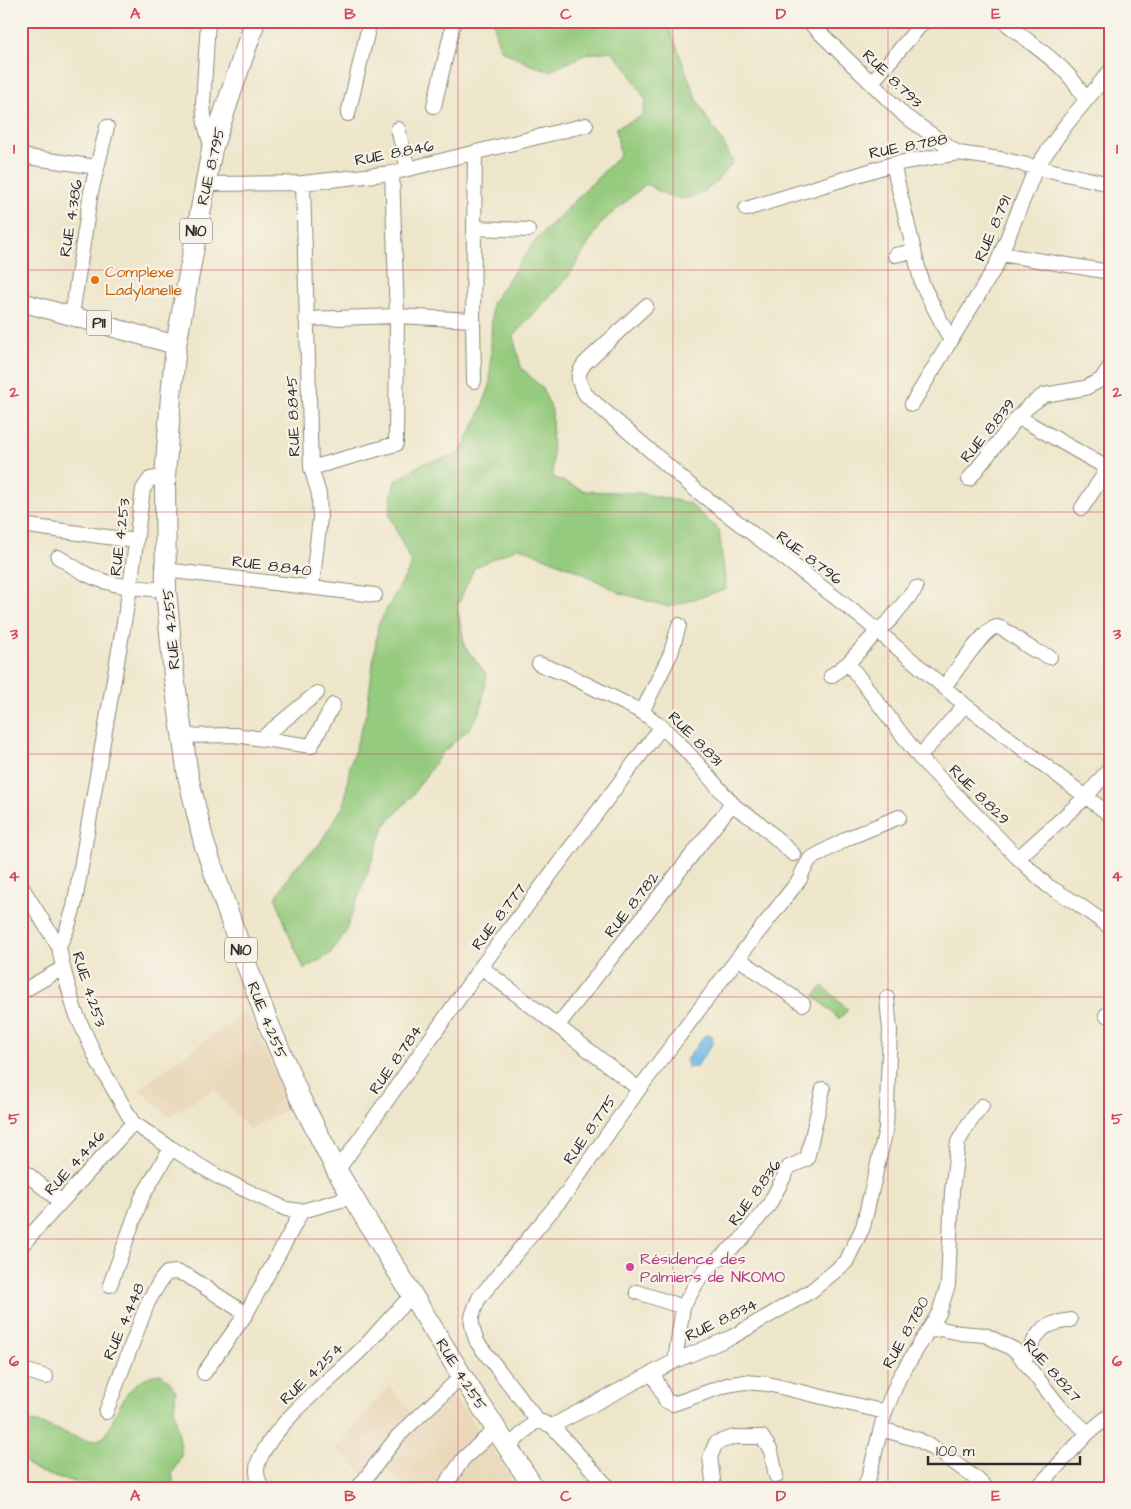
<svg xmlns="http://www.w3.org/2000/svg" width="1131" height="1509" font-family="'Architects Daughter',sans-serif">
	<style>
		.built { fill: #ead8ba }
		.green { fill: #95cb7e; stroke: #607b54 }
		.water { fill: #6cb9e6; stroke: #4c7288 }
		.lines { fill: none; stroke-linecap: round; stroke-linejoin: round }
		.minor-casing { stroke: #8c887a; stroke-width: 16 }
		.major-casing { stroke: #8c887a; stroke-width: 20 }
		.highway-casing { stroke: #8c887a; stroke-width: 22 }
		.minor { stroke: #fff; stroke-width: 14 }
		.major { stroke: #fff; stroke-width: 18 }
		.highway { stroke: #fff; stroke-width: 20 }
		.grid { fill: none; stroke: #d1495b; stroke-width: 1; stroke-opacity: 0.55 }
		.food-dot { fill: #e8710a; stroke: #f7f3e8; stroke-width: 2 }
		.hotel-dot { fill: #d1479c; stroke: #f7f3e8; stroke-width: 2 }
		.labels { text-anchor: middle; stroke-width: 4.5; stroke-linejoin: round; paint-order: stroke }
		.shield { fill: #f7f3e8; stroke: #686764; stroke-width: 1 }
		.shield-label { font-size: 15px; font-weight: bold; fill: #2b2b2b }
		.street-label { font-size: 16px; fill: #2b2b2b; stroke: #f7f3e8 }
		.food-label { font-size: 16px; fill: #c56008; stroke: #f7f3e8; text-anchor: start }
		.hotel-label { font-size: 16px; fill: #b23c85; stroke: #f7f3e8; text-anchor: start }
		.neatline { fill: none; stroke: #d1495b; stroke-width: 2 }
		.grid-label { font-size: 16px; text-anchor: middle; font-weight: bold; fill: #d1495b }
	</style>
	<rect width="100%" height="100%" fill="#f7f3e8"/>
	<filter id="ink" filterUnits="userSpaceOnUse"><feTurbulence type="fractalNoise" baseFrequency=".02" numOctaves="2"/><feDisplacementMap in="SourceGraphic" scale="10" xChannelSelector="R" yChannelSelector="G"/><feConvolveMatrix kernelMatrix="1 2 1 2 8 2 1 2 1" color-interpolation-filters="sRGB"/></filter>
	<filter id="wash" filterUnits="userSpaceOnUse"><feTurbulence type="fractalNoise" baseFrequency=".0096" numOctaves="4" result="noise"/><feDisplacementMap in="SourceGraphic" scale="20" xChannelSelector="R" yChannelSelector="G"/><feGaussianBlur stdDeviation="1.12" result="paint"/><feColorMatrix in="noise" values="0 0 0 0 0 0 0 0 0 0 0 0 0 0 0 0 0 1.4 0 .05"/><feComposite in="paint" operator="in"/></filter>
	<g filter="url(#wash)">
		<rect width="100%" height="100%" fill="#eee6ca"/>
		<path class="built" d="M 247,1010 L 291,1107 L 250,1130 L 214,1089 L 169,1117 L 139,1089 Z
			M 390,1387 L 416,1417 L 444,1388 L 466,1411 L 511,1476 L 503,1488 L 406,1488 L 383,1466 L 366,1477 L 336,1448 L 360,1421 L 360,1418 L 369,1410 L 368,1407 Z"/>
		<path class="green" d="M 494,21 L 667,21 L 694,93 L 706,117 L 723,142 L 733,162 C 719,178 703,201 679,198 C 667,197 656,189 646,184 L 601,223 L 569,276 L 513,336 L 521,367 L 542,388 L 552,410 L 553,477 L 585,491 L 640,493 L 689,503 L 719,530 L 726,589 L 669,607 L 620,593 L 580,572 L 519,547 L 474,568 L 457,607 L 465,647 L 487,675 L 480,712 L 469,729 L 442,753 L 410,798 L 385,825 L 345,933 L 330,954 L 304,969 L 290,937 L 276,898 L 293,869 L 319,845 L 344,805 L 350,766 L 367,710 L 378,625 L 412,564 L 389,515 L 394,482 L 423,463 L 459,455 L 478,417 L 490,386 L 492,303 L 535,241 L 620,155 L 616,128 L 642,116 L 646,101 L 627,68 L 611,51 L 587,54 L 550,71 L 531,65 L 501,50 L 496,36 Z
			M 823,986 L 848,1010 L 839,1019 L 814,996 Z
			M 161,1374 L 169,1381 L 176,1390 L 174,1410 L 181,1447 L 181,1456 L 172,1474 L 175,1488 L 141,1488 L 136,1484 L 108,1485 L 60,1479 L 38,1471 L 29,1466 L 21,1458 L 21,1424 C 46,1414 80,1450 102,1438 C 106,1436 108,1430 110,1426 C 121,1402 132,1376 161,1374 Z"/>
		<path class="water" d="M 708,1035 L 712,1036 L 713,1043 L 696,1067 L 688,1067 L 686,1060 L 704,1036 Z"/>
	</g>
	<g filter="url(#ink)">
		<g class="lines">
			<g class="minor-casing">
				<path id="minor" d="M 208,21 L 203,104 L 205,124 L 212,149
					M 808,21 L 905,116 L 958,153
					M 1004,21 C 1029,44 1073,68 1085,101
					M 872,82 L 924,21
					M 434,106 L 454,21
					M 348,114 L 370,21
					M 398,129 L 408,169
					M 21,156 L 97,167
					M 893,164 L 922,284 L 951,341
					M 303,183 L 311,468 L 396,444 L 397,316 L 392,173
					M 205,184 L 303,183 L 392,173 L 586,125
					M 746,209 L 893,164 L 958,153 L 1000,159 L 1110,184
					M 474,228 L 528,230
					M 1001,254 L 1110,272
					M 895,255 L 914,251
					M 646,306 L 585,363 C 575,376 578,382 586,395 L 697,491 L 862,618 L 965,705 L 1110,815
					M 72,315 L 91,192 L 107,127
					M 306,319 L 397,316 L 473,320
					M 474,381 L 473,320 L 475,152
					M 912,404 L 996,266 L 1036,168 L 1065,126 L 1110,71
					M 1018,417 L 1107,468
					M 311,468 L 319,494 L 320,518 L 312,587
					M 165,477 L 150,479 L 143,489 L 130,588 L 74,907 L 67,929 L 59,947 L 63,968 L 75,1011 L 98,1062 L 133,1123 L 171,1148 L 220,1178 L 286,1209 L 302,1211 L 352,1197
					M 969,479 L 1018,417 L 1029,406 L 1044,395 L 1085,388 L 1101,380 L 1110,366
					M 1082,508 L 1110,465
					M 21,525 L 136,541
					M 58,557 C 68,563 78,570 88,575 C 113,587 139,588 166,590
					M 165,570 L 375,595
					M 679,625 L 671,653 L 642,712 C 681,739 700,768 731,802 C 738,811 750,816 759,823 C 771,833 782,844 793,854
					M 848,663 L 919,757 L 1018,858 L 1048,886 L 1078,904 L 1110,927
					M 539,664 L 568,675 L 642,712
					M 831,676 L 848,663 L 878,631 L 891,619 L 916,588
					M 944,687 C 952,677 986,626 997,627 C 1005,628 1021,642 1029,647 C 1036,652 1043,654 1050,657
					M 182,736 L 235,735 L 311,746 L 333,705
					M 261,739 L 317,693
					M 919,757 L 965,705
					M 1018,858 L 1086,797 L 1110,768
					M 21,886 L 59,947
					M 738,958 L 803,1004
					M 21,992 L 63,968
					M 1106,1015 L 1110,1013
					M 558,1025 L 732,804
					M 639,1089 L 481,967 L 662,726
					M 21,1169 L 61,1202
					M 337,1171 L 481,967
					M 21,1246 L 133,1123
					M 110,1285 L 142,1197 L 171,1148
					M 637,1292 L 683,1307
					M 928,1331 L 942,1329 L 960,1333 L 985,1335 L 1015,1350 L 1060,1407 L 1088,1433
					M 675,1361 L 683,1307 L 696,1284 L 704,1271 L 740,1241 L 769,1205 L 789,1167 L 807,1159 L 823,1089
					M 1024,1362 C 1027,1353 1036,1335 1043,1329 C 1050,1323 1061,1322 1070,1320
					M 21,1369 L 46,1377
					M 204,1373 L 246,1314
					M 653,1373 L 666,1401 L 673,1404 L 727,1385 L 745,1382 L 768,1384 L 885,1412
					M 106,1412 L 148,1302 L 161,1280 L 167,1273 L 177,1272 L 188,1276 L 246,1314 L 302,1211
					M 552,1426 L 675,1361 L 732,1337 L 811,1291 L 846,1262 L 863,1227 L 886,1129 L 890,1031 L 887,998
					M 881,1429 L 919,1440 L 941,1453 L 978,1480 L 986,1488
					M 508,1447 L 537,1420
					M 262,1488 C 257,1479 255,1468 260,1458 C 279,1418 333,1378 365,1346 C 381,1329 395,1311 412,1296
					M 358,1488 L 398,1436 L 462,1376
					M 443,1488 L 464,1458 L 496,1429
					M 609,1488 L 552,1426 L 537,1420 L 477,1342 C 469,1321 470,1318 479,1298 L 568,1191 L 639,1089 L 738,958 L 800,879 L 803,871 L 810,859 L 848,838 L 899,817
					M 714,1488 L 710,1457 L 716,1443 L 734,1437 L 762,1437 L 771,1451 L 776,1476
					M 864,1488 L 869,1476 L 885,1412 L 899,1378 L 939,1313 L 948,1285 L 952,1191 L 958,1142 L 969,1123 L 982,1106
					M 1037,1488 L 1088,1433 L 1110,1415"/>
			</g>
			<g class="major-casing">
				<path id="major" d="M 21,302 L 176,345"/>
			</g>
			<g class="highway-casing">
				<path id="highway" d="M 255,21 L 212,149 L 176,345 L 171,396 L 165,477 L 166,590 L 174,676 L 188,776 L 204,843 L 240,947 L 267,1020 L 300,1098 L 337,1171 L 376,1236 L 462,1376 L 534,1488"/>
			</g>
			<use href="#minor" class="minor"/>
			<use href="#major" class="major"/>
			<use href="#highway" class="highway"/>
		</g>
	</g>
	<path class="grid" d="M 243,21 L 243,1488M 458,21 L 458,1488M 673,21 L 673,1488M 888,21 L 888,1488M 21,270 L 1110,270M 21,512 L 1110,512M 21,754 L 1110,754M 21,997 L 1110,997M 21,1239 L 1110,1239"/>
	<circle class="food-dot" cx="95" cy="280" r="5"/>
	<circle class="hotel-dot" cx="630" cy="1267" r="5"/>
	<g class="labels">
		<g class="shield">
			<rect x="180" y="218.5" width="32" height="25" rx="4"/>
			<rect x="86.5" y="310.5" width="25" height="25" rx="4"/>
			<rect x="225" y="937.5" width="32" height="25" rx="4"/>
		</g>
		<g class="shield-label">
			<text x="196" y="236">N10</text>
			<text x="99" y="328">P11</text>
			<text x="241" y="955">N10</text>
		</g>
		<g class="street-label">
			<text transform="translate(893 78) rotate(44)" y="6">RUE 8.793</text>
			<text transform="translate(908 145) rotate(-11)" y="6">RUE 8.788</text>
			<text transform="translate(394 152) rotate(-11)" y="6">RUE 8.846</text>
			<text transform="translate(210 166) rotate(-77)" y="6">RUE 8.795</text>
			<text transform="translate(70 218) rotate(-81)" y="6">RUE 4.386</text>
			<text transform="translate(992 228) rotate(-67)" y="6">RUE 8.791</text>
			<text transform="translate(292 416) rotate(-92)" y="6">RUE 8.845</text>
			<text transform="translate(987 430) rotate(-51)" y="6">RUE 8.839</text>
			<text transform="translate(119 537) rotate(-83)" y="6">RUE 4.253</text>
			<text transform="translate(810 557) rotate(37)" y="6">RUE 8.796</text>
			<text transform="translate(272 565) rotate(7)" y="6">RUE 8.840</text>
			<text transform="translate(170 629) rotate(-95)" y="6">RUE 4.255</text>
			<text transform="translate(696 738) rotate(45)" y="6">RUE 8.831</text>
			<text transform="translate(980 794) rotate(45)" y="6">RUE 8.829</text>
			<text transform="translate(631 904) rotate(-52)" y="6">RUE 8.782</text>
			<text transform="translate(498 916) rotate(-53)" y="6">RUE 8.777</text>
			<text transform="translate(90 989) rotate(72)" y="6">RUE 4.253</text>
			<text transform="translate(268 1020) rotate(68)" y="6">RUE 4.255</text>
			<text transform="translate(395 1059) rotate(-55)" y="6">RUE 8.784</text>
			<text transform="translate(589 1129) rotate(-55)" y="6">RUE 8.775</text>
			<text transform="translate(74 1162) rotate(-48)" y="6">RUE 4.446</text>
			<text transform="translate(754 1192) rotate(-54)" y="6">RUE 8.836</text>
			<text transform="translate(721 1319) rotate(-26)" y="6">RUE 8.834</text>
			<text transform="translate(123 1321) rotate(-67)" y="6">RUE 4.448</text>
			<text transform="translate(905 1332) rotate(-61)" y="6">RUE 8.780</text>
			<text transform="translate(1053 1370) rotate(49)" y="6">RUE 8.827</text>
			<text transform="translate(311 1373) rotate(-44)" y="6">RUE 4.254</text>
			<text transform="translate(462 1374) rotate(58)" y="6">RUE 4.255</text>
		</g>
		<g class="food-label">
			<text x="105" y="277">Complexe<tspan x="105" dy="18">Ladylanelle</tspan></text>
		</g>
		<g class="hotel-label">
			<text x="640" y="1264">Résidence des<tspan x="640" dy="18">Palmiers de NKOMO</tspan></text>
		</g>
	</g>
	<rect width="1131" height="1509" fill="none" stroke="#f7f3e8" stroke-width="55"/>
	<path d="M928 1456v8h152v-8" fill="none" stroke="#2b2b2b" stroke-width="2.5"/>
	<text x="936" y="1456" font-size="15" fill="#2b2b2b" stroke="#f7f3e8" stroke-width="4" paint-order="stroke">100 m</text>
	<rect x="28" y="28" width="1076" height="1454" class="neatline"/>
	<g class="grid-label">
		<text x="135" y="19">A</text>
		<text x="350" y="19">B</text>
		<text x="566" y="19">C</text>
		<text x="781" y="19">D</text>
		<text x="996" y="19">E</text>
		<text x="14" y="154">1</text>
		<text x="1117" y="154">1</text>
		<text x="14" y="397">2</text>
		<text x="1117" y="397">2</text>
		<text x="14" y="639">3</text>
		<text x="1117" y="639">3</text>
		<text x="14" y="881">4</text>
		<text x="1117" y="881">4</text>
		<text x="14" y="1124">5</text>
		<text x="1117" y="1124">5</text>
		<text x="14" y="1366">6</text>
		<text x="1117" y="1366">6</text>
		<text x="135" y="1501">A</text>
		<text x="350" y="1501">B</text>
		<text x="566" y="1501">C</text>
		<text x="781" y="1501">D</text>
		<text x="996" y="1501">E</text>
	</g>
</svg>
